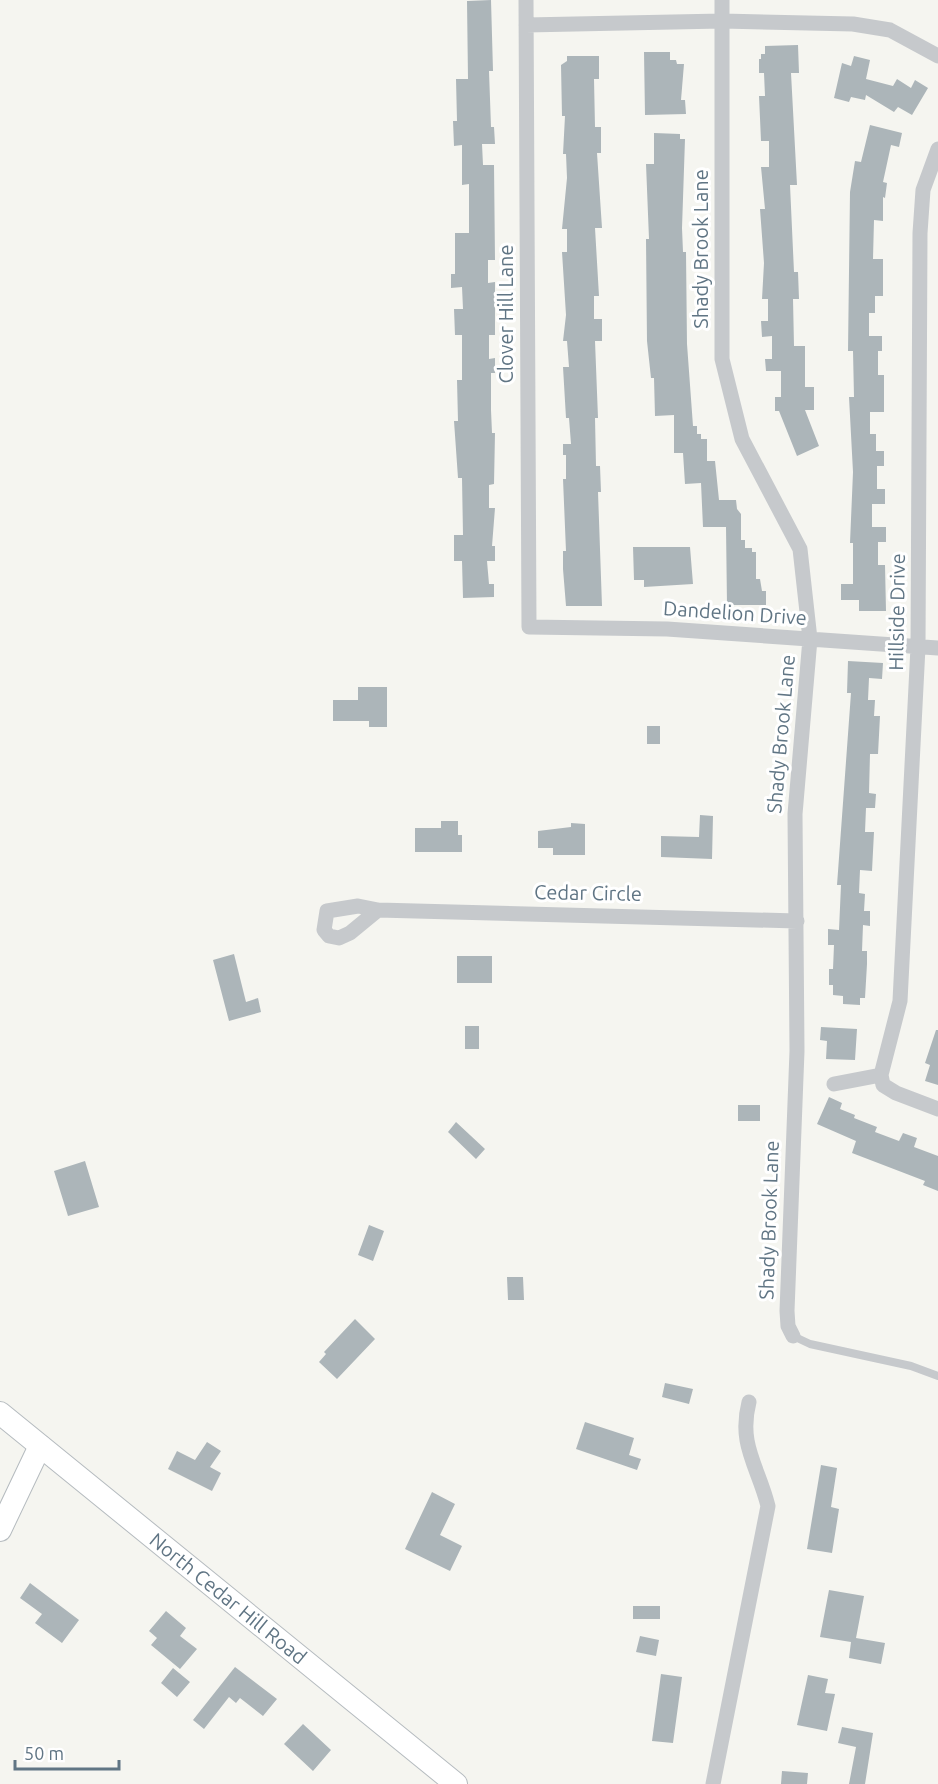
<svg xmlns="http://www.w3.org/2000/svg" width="938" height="1784" font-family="Ubuntu,sans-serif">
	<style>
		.building { fill: #acb5b9 }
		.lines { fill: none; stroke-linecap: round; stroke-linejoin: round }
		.secondary-casing { stroke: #b5bbbf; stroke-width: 24 }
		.lane { stroke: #c6c9cc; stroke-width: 8 }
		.street { stroke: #c6c9cc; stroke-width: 15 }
		.secondary { stroke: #fff; stroke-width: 22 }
		.labels { text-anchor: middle; stroke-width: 6; stroke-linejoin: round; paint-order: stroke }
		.street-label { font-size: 20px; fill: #607584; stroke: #fff }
	</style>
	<rect width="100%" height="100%" fill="#f5f5f0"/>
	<path class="building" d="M 491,0 L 493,71 L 489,71 L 491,127 L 494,127 L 495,144 L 482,144 L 483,165 L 494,165 L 495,260 L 488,260 L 488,283 L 495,282 L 495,335 L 489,335 L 489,359 L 495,358 L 495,373 L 491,373 L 491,410 L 492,433 L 495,433 L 494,484 L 489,485 L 489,508 L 495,508 L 492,546 L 495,546 L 495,561 L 487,561 L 489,584 L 494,584 L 494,597 L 463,598 L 462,561 L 454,561 L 454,535 L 463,535 L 462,478 L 458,478 L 454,421 L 458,421 L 457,380 L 462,380 L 462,335 L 455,335 L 454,309 L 463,309 L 462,287 L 451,288 L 451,274 L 455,274 L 455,233 L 469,233 L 469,184 L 462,185 L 462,145 L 454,146 L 453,121 L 457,121 L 456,79 L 468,79 L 467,1 Z
		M 798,45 L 799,73 L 791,73 L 797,185 L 790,185 L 794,272 L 798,272 L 799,299 L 793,299 L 794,346 L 805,346 L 805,387 L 814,387 L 814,410 L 805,410 L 819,446 L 797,456 L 779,411 L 775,411 L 775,397 L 781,397 L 781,371 L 766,371 L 765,359 L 772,359 L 772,336 L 762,337 L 761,321 L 768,321 L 768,299 L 762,299 L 764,263 L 760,209 L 765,209 L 761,167 L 769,167 L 769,141 L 761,141 L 759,96 L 765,96 L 764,73 L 759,73 L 759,59 L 761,59 L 761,54 L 765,54 L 765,46 Z
		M 644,52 L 670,52 L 670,60 L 676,60 L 677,64 L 684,64 L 681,100 L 685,100 L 686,114 L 645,115 Z
		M 567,56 L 599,56 L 599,79 L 594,79 L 595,127 L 601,127 L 601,153 L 597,153 L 602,228 L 595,228 L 599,296 L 594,296 L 594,319 L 602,319 L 602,341 L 595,341 L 598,418 L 595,418 L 596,466 L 600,466 L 601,492 L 598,492 L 602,606 L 566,606 L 563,569 L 563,551 L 566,551 L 563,479 L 566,479 L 566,455 L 563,455 L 563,444 L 571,444 L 569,418 L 566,418 L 563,367 L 569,367 L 567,341 L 563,341 L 566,315 L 562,252 L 567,252 L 567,229 L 562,229 L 567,178 L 566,154 L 563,154 L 565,116 L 562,116 L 561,65 L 567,61 Z
		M 854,56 L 870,60 L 866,79 L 893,86 L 897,79 L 911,88 L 915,80 L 928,88 L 912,115 L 898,107 L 894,112 L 866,95 L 865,100 L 851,97 L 849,102 L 834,98 L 842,63 L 851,66 Z
		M 870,125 L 902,133 L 899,147 L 891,145 L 883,182 L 887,183 L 885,198 L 883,197 L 883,221 L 874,220 L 873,259 L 883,259 L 883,296 L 875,296 L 875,313 L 869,313 L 869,336 L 882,336 L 882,351 L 878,351 L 878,375 L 884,375 L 884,412 L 870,412 L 870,434 L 876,434 L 876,451 L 884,451 L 884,466 L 877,466 L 877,489 L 885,489 L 885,504 L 872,504 L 872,527 L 886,527 L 886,542 L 878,542 L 878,565 L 885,565 L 886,611 L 859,611 L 859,600 L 841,600 L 841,584 L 853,584 L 853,543 L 850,543 L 853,472 L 849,397 L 854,397 L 853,351 L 848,351 L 850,192 L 855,161 L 861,162 Z
		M 654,133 L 680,134 L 680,139 L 685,139 L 682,228 L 683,252 L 686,252 L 687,344 L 693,426 L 697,426 L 697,434 L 701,434 L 701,439 L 707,439 L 707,461 L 715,461 L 719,500 L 736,500 L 737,509 L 741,514 L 741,540 L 745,540 L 745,548 L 752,548 L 752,552 L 756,552 L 756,579 L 760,579 L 762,591 L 766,591 L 766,605 L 727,605 L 726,527 L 703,527 L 701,483 L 685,484 L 683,453 L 674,453 L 674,415 L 655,416 L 654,378 L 651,378 L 647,341 L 646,239 L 649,239 L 646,164 L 654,164 Z
		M 633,547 L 690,547 L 693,584 L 644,587 L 644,580 L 634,580 Z
		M 848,661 L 883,663 L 882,679 L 869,678 L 868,700 L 875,700 L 874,716 L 880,716 L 878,754 L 870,754 L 869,793 L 876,794 L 875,808 L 866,808 L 865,832 L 874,832 L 872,871 L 860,870 L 859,893 L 865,894 L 864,911 L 870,911 L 870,926 L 863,925 L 862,951 L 867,951 L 867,964 L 865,998 L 860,998 L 860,1005 L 843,1004 L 843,996 L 833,995 L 833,985 L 829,985 L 829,969 L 833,969 L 834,945 L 828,945 L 828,929 L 839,930 L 841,885 L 837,885 L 851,693 L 847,693 Z
		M 358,687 L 387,687 L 387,727 L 369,727 L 369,721 L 333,721 L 333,700 L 358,700 Z
		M 647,726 L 660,726 L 660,744 L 647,744 Z
		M 700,815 L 713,816 L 712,859 L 661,857 L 661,836 L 699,837 Z
		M 441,821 L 458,821 L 458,835 L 462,835 L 462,852 L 415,852 L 415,828 L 441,828 Z
		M 571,823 L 585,824 L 585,855 L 553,855 L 553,848 L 538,848 L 538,831 L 571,827 Z
		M 234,954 L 246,1002 L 258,998 L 261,1012 L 229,1021 L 213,960 Z
		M 457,956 L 492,956 L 492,983 L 457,983 Z
		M 465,1026 L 479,1026 L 479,1049 L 465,1049 Z
		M 821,1027 L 857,1029 L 855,1060 L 826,1059 L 827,1041 L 820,1040 Z
		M 936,1030 L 938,1030 L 938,1085 L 925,1081 L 930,1065 L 925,1063 Z
		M 829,1097 L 842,1103 L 840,1109 L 855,1115 L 854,1118 L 877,1127 L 875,1132 L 899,1141 L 903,1133 L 917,1138 L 914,1147 L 938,1156 L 938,1191 L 923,1185 L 925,1181 L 852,1153 L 856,1141 L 817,1124 Z
		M 738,1105 L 760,1105 L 760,1121 L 738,1121 Z
		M 456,1122 L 485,1149 L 476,1159 L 448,1132 Z
		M 85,1161 L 99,1207 L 68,1216 L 54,1171 Z
		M 369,1225 L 384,1231 L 373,1261 L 358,1255 Z
		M 507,1277 L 523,1277 L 524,1300 L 508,1300 Z
		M 355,1319 L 375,1339 L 337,1379 L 319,1362 L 326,1354 L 324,1352 Z
		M 665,1383 L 693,1389 L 689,1404 L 662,1397 Z
		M 585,1422 L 634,1438 L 629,1455 L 641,1459 L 637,1470 L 576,1449 Z
		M 207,1442 L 221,1451 L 210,1467 L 221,1473 L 212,1491 L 168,1469 L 177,1451 L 195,1460 Z
		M 821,1465 L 837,1468 L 831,1507 L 839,1509 L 832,1553 L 807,1549 Z
		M 432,1492 L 455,1504 L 440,1535 L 462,1546 L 450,1571 L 405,1549 Z
		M 30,1583 L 79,1620 L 62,1643 L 35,1623 L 42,1614 L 20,1598 Z
		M 829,1590 L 864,1596 L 856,1638 L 885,1643 L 881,1664 L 849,1658 L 851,1642 L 820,1637 Z
		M 633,1606 L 660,1606 L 660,1619 L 633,1619 Z
		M 166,1611 L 186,1628 L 180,1636 L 197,1649 L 180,1669 L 151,1645 L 157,1638 L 149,1631 Z
		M 640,1636 L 659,1640 L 656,1656 L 636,1652 Z
		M 235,1667 L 277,1699 L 263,1716 L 240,1698 L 236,1703 L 229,1697 L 204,1729 L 193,1720 Z
		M 173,1668 L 190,1682 L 177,1697 L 161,1683 Z
		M 661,1674 L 682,1677 L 673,1743 L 652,1741 Z
		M 808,1675 L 828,1679 L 825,1693 L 835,1694 L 827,1731 L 797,1725 Z
		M 303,1724 L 331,1750 L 313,1771 L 284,1744 Z
		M 842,1727 L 873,1733 L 865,1784 L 849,1784 L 856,1747 L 838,1743 Z
		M 782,1771 L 808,1773 L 807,1784 L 781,1784 Z"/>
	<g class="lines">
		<g class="secondary-casing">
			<g id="secondary">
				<path id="s1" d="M 0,1413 L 456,1784"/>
				<path d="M 0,1530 L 40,1446"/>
			</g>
		</g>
		<path class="lane" d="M 793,1336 L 810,1344 L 911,1366 L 938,1376"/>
		<path class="street" d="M 526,0 L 529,627 L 667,629 L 938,648
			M 722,0 L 722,359 L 742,439 L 800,549 L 810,639 L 795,814 L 797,1051 L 787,1311 L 788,1326 L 793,1336
			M 526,25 L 722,21 L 853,24 L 890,30 L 938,56
			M 938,149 L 923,190 L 920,233 L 918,647 L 900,1001 L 881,1075 L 883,1085 L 896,1093 L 938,1109
			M 378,910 L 350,933 L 339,938 L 329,936 L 324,930 L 327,911 L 358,906 L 378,910 L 797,921
			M 834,1084 L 881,1075
			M 713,1784 L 768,1506 C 758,1466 738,1445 749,1402"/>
		<use href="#secondary" class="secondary"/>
	</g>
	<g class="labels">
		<g class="street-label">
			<text transform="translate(701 249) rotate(-90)" y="7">Shady Brook Lane</text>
			<text transform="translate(506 314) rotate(-90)" y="7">Clover Hill Lane</text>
			<text transform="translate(897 612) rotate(-89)" y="7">Hillside Drive</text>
			<text transform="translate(735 613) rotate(4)" y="7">Dandelion Drive</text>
			<text transform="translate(781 734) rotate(-85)" y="7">Shady Brook Lane</text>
			<text transform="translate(588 893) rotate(1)" y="7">Cedar Circle</text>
			<text transform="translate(769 1220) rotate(-88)" y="7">Shady Brook Lane</text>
			<text dy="7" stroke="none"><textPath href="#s1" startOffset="294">North Cedar Hill Road</textPath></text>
		</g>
	</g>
	<path d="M15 1760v9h104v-9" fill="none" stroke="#607584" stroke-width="3"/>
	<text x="24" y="1760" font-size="18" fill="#607584" stroke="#ffffff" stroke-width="4.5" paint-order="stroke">50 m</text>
</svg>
